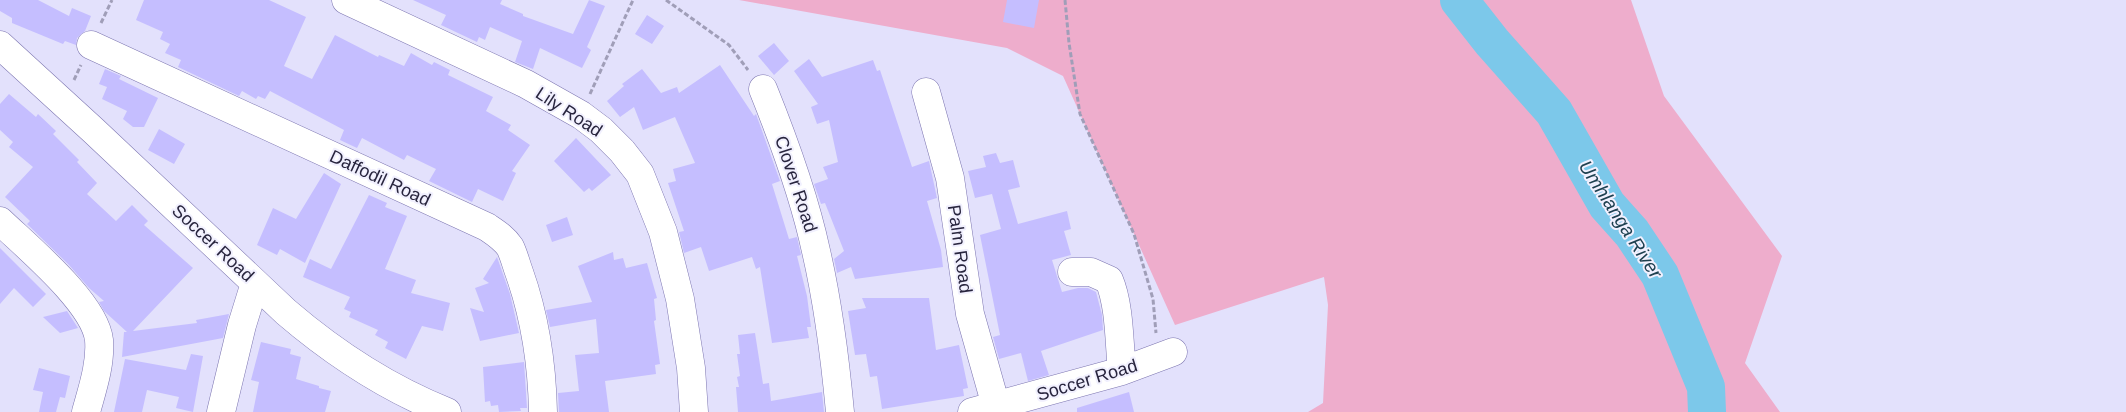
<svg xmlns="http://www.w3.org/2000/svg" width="2126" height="412" font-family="Arial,sans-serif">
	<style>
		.green { fill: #eeadcc }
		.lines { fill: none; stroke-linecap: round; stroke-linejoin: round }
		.river { stroke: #7cc8ea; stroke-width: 38 }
		.building { fill: #c5beff }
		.minor-casing { stroke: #7c75b0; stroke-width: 29 }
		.path { stroke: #a09eb8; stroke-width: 3; stroke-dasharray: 5 2.5; stroke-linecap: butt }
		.minor { stroke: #fff; stroke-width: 28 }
		.labels { text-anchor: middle; stroke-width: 4; stroke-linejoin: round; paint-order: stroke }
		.street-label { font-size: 18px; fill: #28253e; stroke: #f1f0fe }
		.water-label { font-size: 19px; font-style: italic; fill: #1e4050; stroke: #f1f0fe }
	</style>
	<rect width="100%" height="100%" fill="#e3e1fc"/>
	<path class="green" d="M 739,0 L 1631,0 L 1664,96 L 1782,256 L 1745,363 L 1780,412 L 1308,412 L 1323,403 L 1328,305 L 1324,277 L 1175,325 L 1063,76 L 1007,48 Z"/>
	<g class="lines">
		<path class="river" d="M 1459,0 L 1492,42 L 1554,112 L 1607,205 L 1632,233 L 1660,275 L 1706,387 L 1707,412"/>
	</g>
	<path class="building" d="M 0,0 L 38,0 L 69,16 L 72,8 L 91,16 L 85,31 L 77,38 L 76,45 L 65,41 L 63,44 L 12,23 L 12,18 L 0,11 Z
		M 144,0 L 269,0 L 306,17 L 284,66 L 312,79 L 335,35 L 378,57 L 379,55 L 404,66 L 411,53 L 432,65 L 434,62 L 450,70 L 448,75 L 493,97 L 486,111 L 511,125 L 508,130 L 530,145 L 512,171 L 516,173 L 503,201 L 478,189 L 472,202 L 429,181 L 436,169 L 407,155 L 404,160 L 362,138 L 357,148 L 340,140 L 344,130 L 270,91 L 265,99 L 258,96 L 256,99 L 242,91 L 239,96 L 178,67 L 181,60 L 165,53 L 170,44 L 160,39 L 163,32 L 136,20 Z
		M 413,0 L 502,0 L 500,4 L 523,14 L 523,16 L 573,34 L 589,0 L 605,6 L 587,47 L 591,50 L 582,68 L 540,48 L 533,69 L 515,62 L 522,41 L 490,27 L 485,40 L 479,37 L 477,42 L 441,25 L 446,15 Z
		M 1007,0 L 1039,0 L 1034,28 L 1003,22 Z
		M 647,15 L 664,26 L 652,44 L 635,34 Z
		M 774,43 L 789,61 L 774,75 L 758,56 Z
		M 809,59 L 822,77 L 873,60 L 877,71 L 880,70 L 912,167 L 929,161 L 937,198 L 927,201 L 941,250 L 943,267 L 855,279 L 851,267 L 837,273 L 834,259 L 844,251 L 825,203 L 821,204 L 814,184 L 828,179 L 823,167 L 838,162 L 829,120 L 817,124 L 811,107 L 818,104 L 794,71 Z
		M 720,65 L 754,116 L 756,114 L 780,181 L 772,184 L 789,239 L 797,237 L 801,255 L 797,256 L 807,296 L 811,327 L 807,327 L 809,338 L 772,343 L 760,267 L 756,269 L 752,257 L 709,271 L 701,247 L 684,253 L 679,232 L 684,231 L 668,183 L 676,181 L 673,169 L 695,163 L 675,117 L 643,130 L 634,107 L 620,117 L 607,101 L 624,86 L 622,84 L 642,69 L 661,93 L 677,87 L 679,93 Z
		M 105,69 L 121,76 L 119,79 L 158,98 L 144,127 L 133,127 L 123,119 L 127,111 L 102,99 L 107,87 L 99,84 Z
		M 9,94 L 36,117 L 38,114 L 56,131 L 53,134 L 79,160 L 77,162 L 97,183 L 87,194 L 116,221 L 132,205 L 148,221 L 144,225 L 193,268 L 133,331 L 197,323 L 196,320 L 229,314 L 223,338 L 122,357 L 124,332 L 127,332 L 104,311 L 99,302 L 104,301 L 89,288 L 69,265 L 27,224 L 30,221 L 5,197 L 33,167 L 9,147 L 13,142 L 0,130 L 0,104 Z
		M 159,129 L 185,144 L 174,164 L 148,150 Z
		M 576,138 L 611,175 L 592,191 L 589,188 L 584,192 L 554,161 Z
		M 996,153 L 1000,163 L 1013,160 L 1020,187 L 1008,190 L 1018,224 L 1067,211 L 1071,229 L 1064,231 L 1071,255 L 1052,260 L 1062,292 L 1078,288 L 1088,288 L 1096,292 L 1102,315 L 1103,330 L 1041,351 L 1049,375 L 1028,381 L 1021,353 L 999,359 L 993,337 L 1000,335 L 980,235 L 1001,229 L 992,194 L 975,198 L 968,171 L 986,167 L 983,156 Z
		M 324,173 L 341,184 L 305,263 L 280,249 L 277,255 L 257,245 L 273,208 L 296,219 Z
		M 369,195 L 387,203 L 385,207 L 407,216 L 385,269 L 416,280 L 411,293 L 450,303 L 443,331 L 422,326 L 406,359 L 385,348 L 388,342 L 375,335 L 378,330 L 349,317 L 351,312 L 344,309 L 350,297 L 303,277 L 310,259 L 331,269 Z
		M 567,217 L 573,235 L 552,242 L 546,225 Z
		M 0,248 L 46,294 L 33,307 L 14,288 L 0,304 Z
		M 613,252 L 614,260 L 623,258 L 626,268 L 647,263 L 657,298 L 654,299 L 656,320 L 654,321 L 660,364 L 655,365 L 656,374 L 605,381 L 609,412 L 559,412 L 558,393 L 579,391 L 575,355 L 599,353 L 596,319 L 550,327 L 546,310 L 592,302 L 578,266 Z
		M 497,257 L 510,294 L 519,333 L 480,341 L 470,308 L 484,312 L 475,288 L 489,283 L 483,279 Z
		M 862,298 L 929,298 L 936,350 L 959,345 L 968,388 L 963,389 L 964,396 L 882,409 L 877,376 L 870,377 L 866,354 L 855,355 L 848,311 L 866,308 Z
		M 67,311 L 78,328 L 60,333 L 43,317 Z
		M 755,333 L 763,384 L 769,383 L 771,401 L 822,392 L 824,412 L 738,412 L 736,387 L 739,387 L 737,377 L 740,376 L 737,354 L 740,354 L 738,335 Z
		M 261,342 L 291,349 L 290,354 L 301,357 L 296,379 L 319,386 L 319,388 L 331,391 L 325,412 L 253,412 L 259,382 L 251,380 Z
		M 191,354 L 203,356 L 193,412 L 176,408 L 179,397 L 147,390 L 142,412 L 114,412 L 125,359 L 186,370 Z
		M 524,362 L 527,408 L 520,408 L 521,411 L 499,412 L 498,405 L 491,406 L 490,401 L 485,402 L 483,367 Z
		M 39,368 L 70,376 L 65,398 L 60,397 L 56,412 L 39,412 L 43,392 L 33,390 Z
		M 1129,392 L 1134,412 L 1077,412 L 1077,408 Z"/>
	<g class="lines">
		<g class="minor-casing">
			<path id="minor" d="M 346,0 L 526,84 L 581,115 L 601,130 L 622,151 L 640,174 L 663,232 L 680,299 L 691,368 L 694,412
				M 0,45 L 94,131 L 286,312 C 335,354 387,388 447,412
				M 91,45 L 487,227 C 496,233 504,238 510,247 C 514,255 516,264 519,272 C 535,317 542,364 543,412
				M 763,89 C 784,141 804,195 816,251 C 828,303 835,358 840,412
				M 926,92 L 950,178 L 970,314 L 996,406
				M 0,221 C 27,247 95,303 99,340 C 101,364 92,390 86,412
				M 1072,272 L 1091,272 L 1109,280 C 1120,306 1119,343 1122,371
				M 221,412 L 242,325 L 255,283
				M 972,412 L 1122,371 L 1173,352"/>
		</g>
		<path class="path" d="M 666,0 L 729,45 L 748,70
			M 1065,0 L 1069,43 L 1080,114 L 1134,234 L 1153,299 L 1156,333
			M 101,23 L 112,0
			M 74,80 L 81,65
			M 590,94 L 633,0"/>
		<use href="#minor" class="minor"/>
	</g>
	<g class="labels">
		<g class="street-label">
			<text transform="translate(569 112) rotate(33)" y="6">Lily Road</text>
			<text transform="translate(380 178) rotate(25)" y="6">Daffodil Road</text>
			<text transform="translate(796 184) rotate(72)" y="6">Clover Road</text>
			<text transform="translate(213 243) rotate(43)" y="6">Soccer Road</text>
			<text transform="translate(960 249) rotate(82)" y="6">Palm Road</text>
			<text transform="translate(1087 380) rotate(-17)" y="6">Soccer Road</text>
		</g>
		<g class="water-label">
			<text transform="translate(1621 219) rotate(57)" y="7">Umhlanga River</text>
		</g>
	</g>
</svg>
